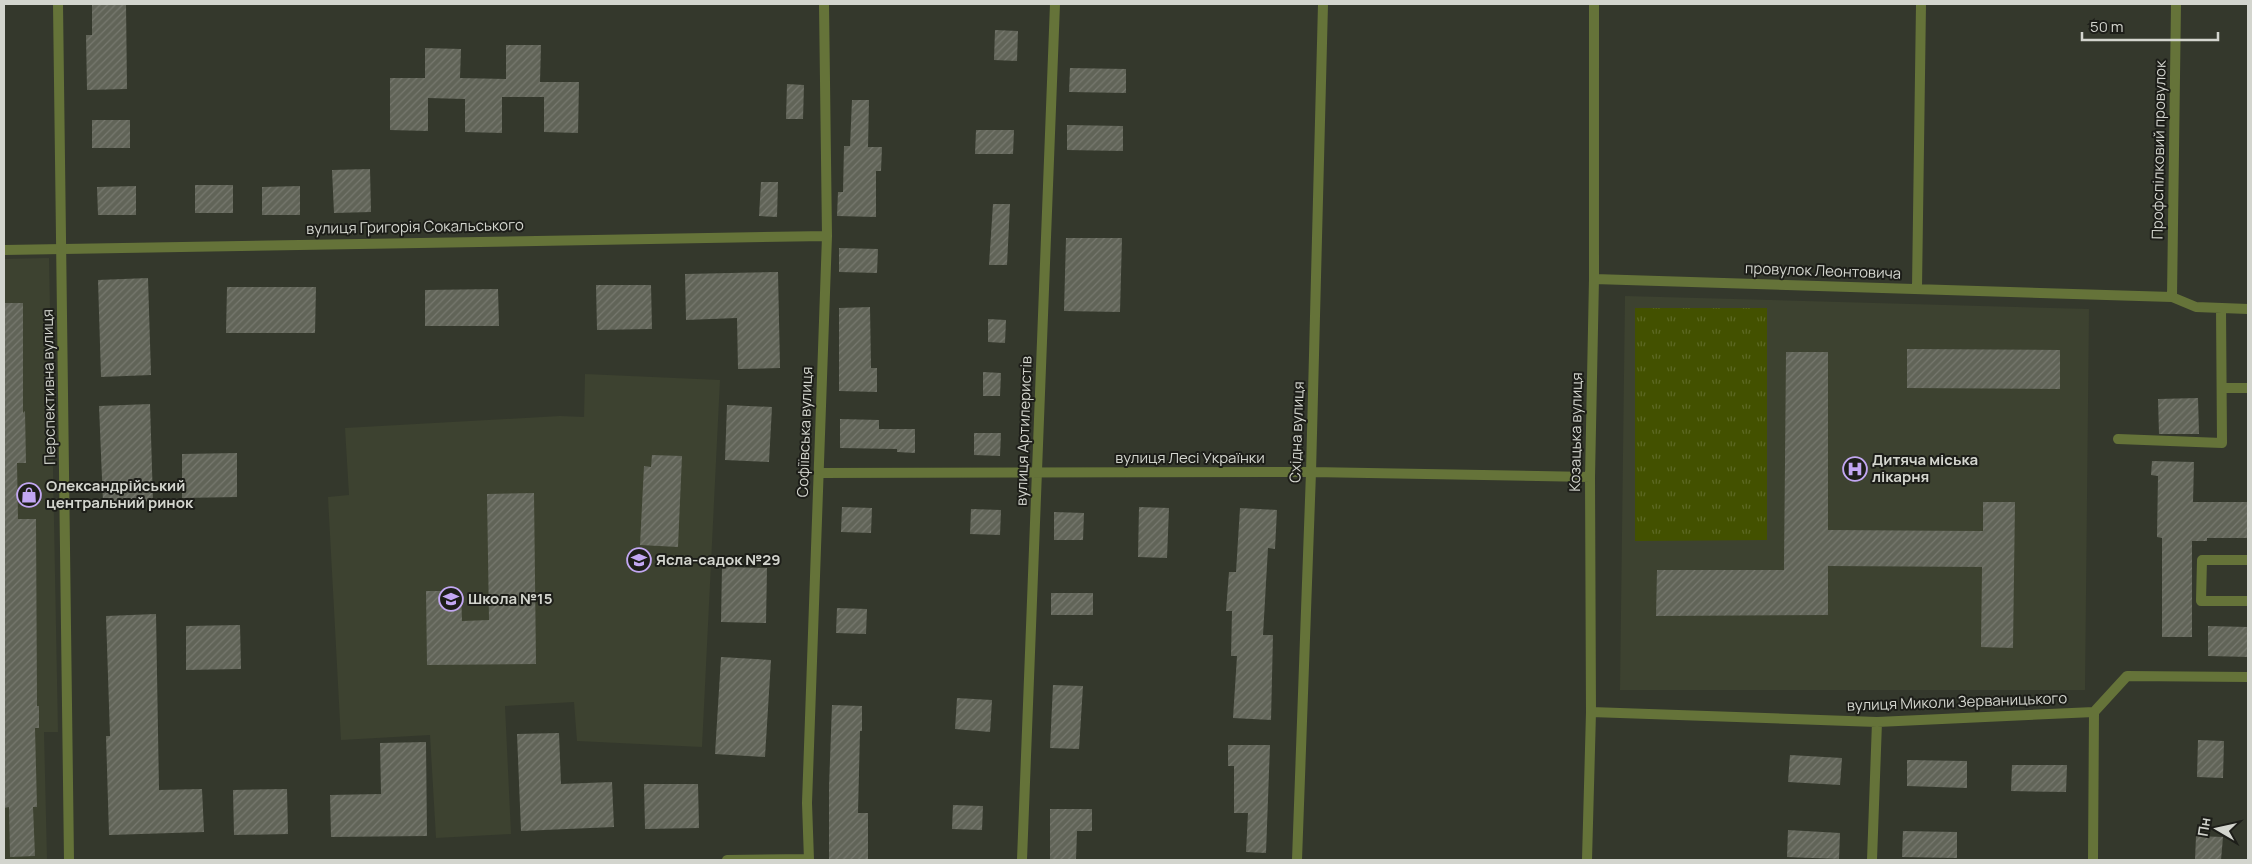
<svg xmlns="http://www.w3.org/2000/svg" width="2252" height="864" font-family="Manrope,sans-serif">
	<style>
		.built { fill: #3d4230 }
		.grass { fill: url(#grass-tufts) }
		.building { fill: url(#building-hatch) }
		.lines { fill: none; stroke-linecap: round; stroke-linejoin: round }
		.minor { stroke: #657339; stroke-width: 10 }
		.tertiary { stroke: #657339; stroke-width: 10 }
		.labels { text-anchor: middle; stroke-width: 4; stroke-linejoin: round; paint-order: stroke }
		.street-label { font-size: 15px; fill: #d3d5ce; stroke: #1d1e19 }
		.poi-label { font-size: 15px; font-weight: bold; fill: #d3d5ce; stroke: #1d1e19; text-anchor: start }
	</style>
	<defs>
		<pattern id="grass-tufts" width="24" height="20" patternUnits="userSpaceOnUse" patternTransform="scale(1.25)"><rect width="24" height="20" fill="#435100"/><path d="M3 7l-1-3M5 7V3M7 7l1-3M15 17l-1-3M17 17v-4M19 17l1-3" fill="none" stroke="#5d6924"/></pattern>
		<pattern id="building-hatch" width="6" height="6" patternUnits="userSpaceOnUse" patternTransform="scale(1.25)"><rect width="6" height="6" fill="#616458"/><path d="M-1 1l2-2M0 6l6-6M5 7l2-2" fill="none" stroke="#77796f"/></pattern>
	</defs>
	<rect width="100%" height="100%" fill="#34382c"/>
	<path class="built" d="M 49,258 L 58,732 L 44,732 L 47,860 L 4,860 L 4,259 Z
		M 1625,296 L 2089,309 L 2085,690 L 1620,690 Z
		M 585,374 L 720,380 L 702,747 L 577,741 L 574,702 L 505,706 L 511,834 L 436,838 L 430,735 L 341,740 L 328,497 L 349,495 L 345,428 L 560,416 L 584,417 Z"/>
	<path class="grass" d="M 1635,308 L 1767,308 L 1767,540 L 1635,541 Z"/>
	<path class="building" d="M 92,4 L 126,4 L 127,89 L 87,90 L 86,35 L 92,35 Z
		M 995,30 L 1018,31 L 1017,61 L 994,60 Z
		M 506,45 L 541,45 L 540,82 L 579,82 L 578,133 L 544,132 L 544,97 L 502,97 L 502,133 L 465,132 L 465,99 L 428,98 L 428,131 L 390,130 L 390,78 L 425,78 L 425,48 L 461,49 L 460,78 L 506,79 Z
		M 1070,68 L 1126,69 L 1126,93 L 1069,92 Z
		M 787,84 L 804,85 L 803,119 L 786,119 Z
		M 852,100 L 869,100 L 868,147 L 882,147 L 881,171 L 876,171 L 876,217 L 837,216 L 838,192 L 843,192 L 844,146 L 850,146 Z
		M 92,120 L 130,120 L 130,148 L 92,148 Z
		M 1067,125 L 1123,126 L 1123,151 L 1067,150 Z
		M 976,130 L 1014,130 L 1013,154 L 975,154 Z
		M 370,169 L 371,212 L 334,213 L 332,170 Z
		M 761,182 L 778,182 L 777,217 L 759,216 Z
		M 195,185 L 233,185 L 233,213 L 195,213 Z
		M 136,186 L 136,215 L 98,215 L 97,187 Z
		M 300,186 L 300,215 L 262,215 L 262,187 Z
		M 993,204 L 1010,204 L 1007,265 L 989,265 Z
		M 1066,238 L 1122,238 L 1120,312 L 1064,311 Z
		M 839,248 L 878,249 L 877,273 L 839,272 Z
		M 778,272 L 780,368 L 738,369 L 737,318 L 686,320 L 685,274 Z
		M 148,278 L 151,375 L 101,377 L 98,280 Z
		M 596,285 L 651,285 L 652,329 L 597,330 Z
		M 227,287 L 316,287 L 315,333 L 226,333 Z
		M 498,289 L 499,326 L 425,326 L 425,290 Z
		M 4,303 L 23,303 L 23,413 L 25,411 L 26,463 L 17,463 L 18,519 L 36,519 L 37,706 L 39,706 L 39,728 L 35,728 L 37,807 L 33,807 L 35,856 L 10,857 L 9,807 L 4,808 Z
		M 870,307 L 871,368 L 877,368 L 877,392 L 839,391 L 839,308 Z
		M 988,319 L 1006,320 L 1005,343 L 988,342 Z
		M 1907,349 L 2060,350 L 2060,389 L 1907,388 Z
		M 1786,352 L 1828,352 L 1828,530 L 1983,531 L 1983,502 L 2015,502 L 2013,648 L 1981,647 L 1982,567 L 1828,566 L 1828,615 L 1656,616 L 1657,570 L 1784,570 Z
		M 983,372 L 1001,373 L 1000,396 L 983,396 Z
		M 2198,398 L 2199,434 L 2159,434 L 2158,399 Z
		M 150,404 L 153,501 L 103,503 L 99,406 Z
		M 727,405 L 772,407 L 769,462 L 725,460 Z
		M 840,419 L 879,420 L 879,429 L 915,429 L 915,453 L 897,452 L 897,449 L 840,448 Z
		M 974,433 L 1001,433 L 1000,456 L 974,455 Z
		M 237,453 L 237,497 L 182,498 L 182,454 Z
		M 652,455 L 682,456 L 678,547 L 640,545 L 644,466 L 651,467 Z
		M 2152,461 L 2194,462 L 2193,502 L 2248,502 L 2248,538 L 2207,538 L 2207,541 L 2192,541 L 2192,637 L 2162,637 L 2162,538 L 2157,537 L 2158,476 L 2151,475 Z
		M 534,493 L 536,664 L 427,665 L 426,591 L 461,591 L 462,621 L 489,620 L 487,494 Z
		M 842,507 L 872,508 L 871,533 L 841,532 Z
		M 1139,507 L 1169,508 L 1167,558 L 1138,557 Z
		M 1240,508 L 1277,510 L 1275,549 L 1268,548 L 1263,635 L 1273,635 L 1271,720 L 1233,718 L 1237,656 L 1231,656 L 1232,611 L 1226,611 L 1229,572 L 1236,572 Z
		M 971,509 L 1001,510 L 1000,535 L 970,534 Z
		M 1054,512 L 1084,513 L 1083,540 L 1054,540 Z
		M 722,567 L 767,568 L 766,623 L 721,622 Z
		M 1051,593 L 1093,593 L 1093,615 L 1051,615 Z
		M 837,608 L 867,609 L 866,634 L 836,633 Z
		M 156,614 L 159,790 L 202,789 L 204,832 L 109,835 L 106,736 L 110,736 L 106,616 Z
		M 240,625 L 241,669 L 186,670 L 186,626 Z
		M 2208,626 L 2248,627 L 2248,657 L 2208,656 Z
		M 721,657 L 771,660 L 765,757 L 715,754 Z
		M 1053,685 L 1083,686 L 1079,749 L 1050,748 Z
		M 957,698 L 992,700 L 990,732 L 955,729 Z
		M 832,705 L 862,706 L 862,731 L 860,731 L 858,813 L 868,813 L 868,860 L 829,860 L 829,787 Z
		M 559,733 L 561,784 L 612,782 L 614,827 L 521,831 L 517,734 Z
		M 2198,740 L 2224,741 L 2223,778 L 2197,777 Z
		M 426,742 L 427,836 L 331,837 L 330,795 L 381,794 L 380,743 Z
		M 1228,745 L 1270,745 L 1266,853 L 1246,852 L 1248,813 L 1234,813 L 1234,766 L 1228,766 Z
		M 1790,755 L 1842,758 L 1840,785 L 1788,782 Z
		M 1907,760 L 1967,761 L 1967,788 L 1907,786 Z
		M 2012,765 L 2067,765 L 2066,792 L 2011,791 Z
		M 644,784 L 698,784 L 699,828 L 645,829 Z
		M 287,789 L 288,834 L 234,835 L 233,790 Z
		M 953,805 L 983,806 L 982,830 L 952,829 Z
		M 1050,809 L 1092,809 L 1092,831 L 1077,831 L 1076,860 L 1050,860 Z
		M 1788,830 L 1840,833 L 1839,859 L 1787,857 Z
		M 1903,831 L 1957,832 L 1957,858 L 1902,857 Z
		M 2196,836 L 2223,837 L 2221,860 L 2195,860 Z"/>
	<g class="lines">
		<path class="minor" d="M 4,250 L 827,236
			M 1594,279 L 2172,297 L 2196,307 L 2248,309
			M 1917,288 L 1921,4
			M 2172,297 L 2176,4
			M 2222,388 L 2248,388
			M 2118,439 L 2222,443 L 2221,308
			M 819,473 L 1311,472 L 1590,477
			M 2248,560 L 2202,560 L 2201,601 L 2248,601
			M 1591,712 L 1877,722 L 2094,712 L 2127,676 L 2248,677
			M 727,860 L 808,859
			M 809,860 L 807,803 L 827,236 L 824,4
			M 1022,860 L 1055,4
			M 1297,860 L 1311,472 L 1323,4
			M 1587,860 L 1591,712 L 1590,477 L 1594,279 L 1594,4
			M 1872,860 L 1877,722
			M 2093,860 L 2094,712"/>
		<path class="tertiary" d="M 58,4 L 69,860"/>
	</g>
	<defs>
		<g id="hospital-ring" transform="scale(1.25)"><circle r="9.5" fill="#1d1e19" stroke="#c2a7f2" stroke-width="1.5"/><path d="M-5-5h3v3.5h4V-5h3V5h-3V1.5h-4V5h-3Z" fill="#c2a7f2"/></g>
		<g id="shop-ring" transform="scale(1.25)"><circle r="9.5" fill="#1d1e19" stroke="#c2a7f2" stroke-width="1.5"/><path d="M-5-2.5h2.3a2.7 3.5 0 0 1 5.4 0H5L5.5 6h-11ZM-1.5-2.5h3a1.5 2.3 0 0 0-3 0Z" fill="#c2a7f2"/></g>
		<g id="school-ring" transform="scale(1.25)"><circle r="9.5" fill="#1d1e19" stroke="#c2a7f2" stroke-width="1.5"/><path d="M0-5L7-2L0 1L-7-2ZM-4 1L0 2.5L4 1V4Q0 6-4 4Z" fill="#c2a7f2"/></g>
	</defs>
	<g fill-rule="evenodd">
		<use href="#hospital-ring" x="1855" y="469"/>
		<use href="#shop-ring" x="29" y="495"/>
		<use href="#school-ring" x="639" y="560"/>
		<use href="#school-ring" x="451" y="599"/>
	</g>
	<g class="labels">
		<g class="street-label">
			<text transform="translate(2159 150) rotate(-89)" y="5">Профспілковий провулок</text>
			<text transform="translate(415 227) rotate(-1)" y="5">вулиця Григорія Сокальського</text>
			<text transform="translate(1823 271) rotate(2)" y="5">провулок Леонтовича</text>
			<text transform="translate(49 387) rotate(-91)" y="5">Перспективна вулиця</text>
			<text transform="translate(1024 431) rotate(-88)" y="5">вулиця Артилеристів</text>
			<text transform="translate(805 432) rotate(-88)" y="5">Софіївська вулиця</text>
			<text transform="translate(1297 432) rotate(-88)" y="5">Східна вулиця</text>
			<text transform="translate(1576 432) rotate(-89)" y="5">Козацька вулиця</text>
			<text x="1190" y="463">вулиця Лесі Українки</text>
			<text transform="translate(1957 702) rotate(-2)" y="5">вулиця Миколи Зерваницького</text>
		</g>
		<g class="poi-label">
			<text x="1872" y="465">Дитяча міська<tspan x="1872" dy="17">лікарня</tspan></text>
			<text x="46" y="491">Олександрійський<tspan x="46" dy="17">центральний ринок</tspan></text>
			<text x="656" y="565">Ясла-садок №29</text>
			<text x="468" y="604">Школа №15</text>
		</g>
	</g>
	<rect width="2252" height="864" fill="none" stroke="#d3d5ce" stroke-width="10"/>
	<g transform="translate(2217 829) rotate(279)" stroke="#1d1e19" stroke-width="4" paint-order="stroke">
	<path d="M0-4L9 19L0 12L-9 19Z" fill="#d3d5ce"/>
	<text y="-8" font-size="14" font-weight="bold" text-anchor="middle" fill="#d3d5ce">Пн</text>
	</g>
	<path d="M2082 32v8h136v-8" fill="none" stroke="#d3d5ce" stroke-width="2.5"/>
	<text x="2090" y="32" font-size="15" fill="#d3d5ce" stroke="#1d1e19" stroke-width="4" paint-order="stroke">50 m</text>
</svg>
